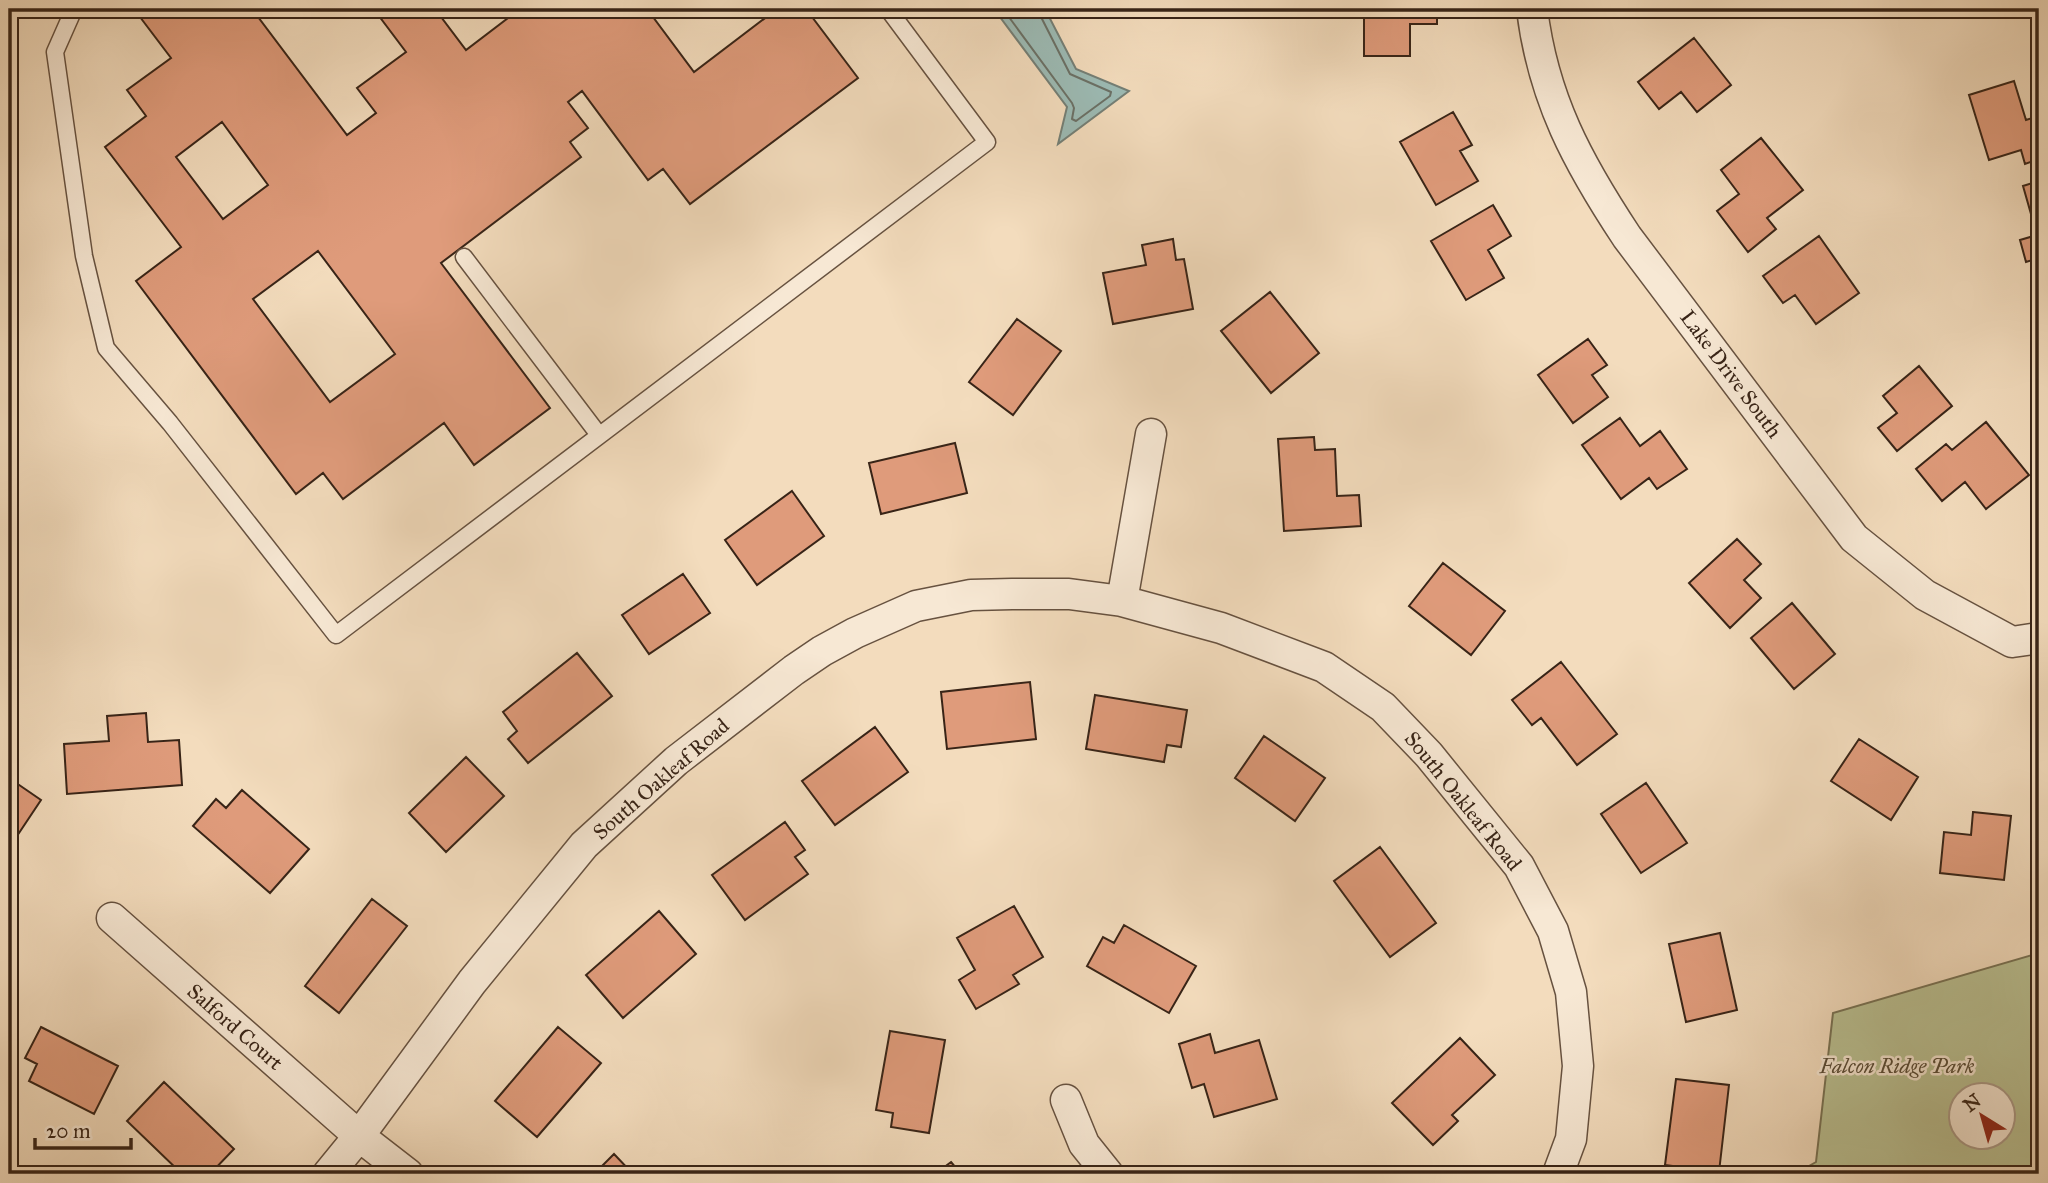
<svg xmlns="http://www.w3.org/2000/svg" width="2048" height="1183" font-family="'IM FELL Great Primer',serif">
	<style>
		.green { fill: #b9c092; stroke: #787254; stroke-width: 2; fill-rule: evenodd }
		.water { fill: #9cbbb5; stroke: #747f76; stroke-width: 2 }
		.lines { fill: none; stroke-linecap: round; stroke-linejoin: round }
		.shore { stroke: #6a7066; stroke-width: 2 }
		.building { fill: #df9b7b; stroke: #382417; stroke-width: 2; fill-rule: evenodd }
		.lane-casing { stroke: #675240; stroke-width: 19 }
		.street-casing { stroke: #675240; stroke-width: 33 }
		.lane { stroke: #f7e8d4; stroke-width: 16 }
		.street { stroke: #f7e8d4; stroke-width: 30 }
		.labels { text-anchor: middle; stroke-width: 5; stroke-linejoin: round; paint-order: stroke }
		.street-label { font-size: 21px; fill: #382417; stroke: #f7e8d4 }
		.park-label { font-size: 21px; font-style: italic; fill: #584b36; stroke: #f7e8d4 }
	</style>
	<rect width="100%" height="100%" fill="#f3dcbd"/>
	<filter id="stains"><feTurbulence type="fractalNoise" baseFrequency=".00286" numOctaves="4"/><feColorMatrix values="0 0 0 0 .2 0 0 0 0 .09 0 0 0 0 .02 0 0 0 .5 -.17"/></filter>
	<radialGradient id="worn" r=".72"><stop offset=".6" stop-color="#630" stop-opacity="0"/><stop offset="1" stop-color="#630" stop-opacity=".3"/></radialGradient>
	<path class="green" d="M 2039,953 L 2039,1174 L 1795,1174 L 1816,1162 L 1833,1013 ZM 1960,1096 L 2002,1096 L 2002,1138 L 1960,1138 Z"/>
	<path class="water" d="M 994,9 L 1045,9 L 1076,69 L 1129,91 L 1058,144 L 1067,107 Z"/>
	<g class="lines">
		<path class="shore" d="M 1003,9 L 1072,103 L 1074,108 L 1072,119 L 1076,121 L 1110,96 L 1111,92 L 1070,74 L 1040,15 L 1039,9"/>
	</g>
	<path class="building" d="M 151,9 L 252,9 L 347,135 L 376,113 L 357,88 L 406,52 L 376,12 L 381,9 L 435,9 L 466,50 L 520,9 L 647,9 L 694,72 L 777,9 L 806,9 L 858,78 L 690,204 L 663,169 L 648,180 L 582,91 L 568,102 L 588,128 L 570,142 L 581,157 L 441,263 L 550,408 L 474,465 L 444,423 L 343,499 L 323,473 L 296,494 L 136,281 L 181,247 L 105,147 L 146,116 L 127,90 L 171,58 L 140,17 ZM 222,122 L 268,185 L 223,219 L 176,157 ZM 318,251 L 395,354 L 330,402 L 253,299 Z
		M 1364,9 L 1437,9 L 1437,24 L 1410,24 L 1410,56 L 1364,56 Z
		M 1694,38 L 1731,85 L 1697,112 L 1681,92 L 1659,109 L 1638,82 Z
		M 2014,81 L 2026,120 L 2039,116 L 2039,159 L 2025,164 L 2021,150 L 1989,160 L 1969,95 Z
		M 1453,112 L 1472,145 L 1460,151 L 1478,181 L 1436,205 L 1400,142 Z
		M 1761,138 L 1803,190 L 1767,218 L 1776,229 L 1748,252 L 1717,211 L 1739,194 L 1721,170 Z
		M 2039,181 L 2039,258 L 2026,262 L 2020,240 L 2037,235 L 2023,186 Z
		M 1493,205 L 1511,236 L 1488,250 L 1504,278 L 1466,300 L 1431,241 Z
		M 1819,236 L 1859,293 L 1816,324 L 1795,295 L 1783,303 L 1763,276 Z
		M 1173,239 L 1176,260 L 1184,259 L 1193,309 L 1113,324 L 1103,273 L 1146,265 L 1142,245 Z
		M 1270,292 L 1319,353 L 1271,393 L 1221,331 Z
		M 1017,319 L 1061,351 L 1013,415 L 969,382 Z
		M 1588,339 L 1607,365 L 1592,375 L 1608,397 L 1573,423 L 1538,375 Z
		M 1919,366 L 1952,406 L 1897,451 L 1878,428 L 1897,413 L 1883,396 Z
		M 1620,418 L 1640,446 L 1660,431 L 1687,469 L 1657,489 L 1649,478 L 1621,499 L 1582,445 Z
		M 1986,422 L 2029,475 L 1986,509 L 1965,482 L 1942,501 L 1916,469 L 1946,444 L 1952,450 Z
		M 1314,437 L 1315,450 L 1335,449 L 1337,496 L 1359,495 L 1361,526 L 1284,531 L 1278,439 Z
		M 955,443 L 967,493 L 881,514 L 869,463 Z
		M 792,491 L 824,536 L 757,585 L 725,540 Z
		M 1737,539 L 1761,564 L 1744,580 L 1761,598 L 1730,628 L 1689,583 Z
		M 1443,563 L 1505,611 L 1471,655 L 1409,606 Z
		M 683,574 L 710,613 L 649,654 L 622,615 Z
		M 1792,603 L 1835,654 L 1794,689 L 1751,638 Z
		M 577,653 L 612,696 L 528,763 L 508,739 L 517,731 L 503,712 Z
		M 1561,662 L 1617,734 L 1577,765 L 1541,718 L 1532,725 L 1512,700 Z
		M 1030,682 L 1036,739 L 947,749 L 941,692 Z
		M 1095,695 L 1187,710 L 1181,747 L 1167,745 L 1164,762 L 1086,749 Z
		M 146,713 L 148,742 L 179,740 L 182,785 L 67,794 L 64,744 L 109,741 L 107,716 Z
		M 875,727 L 908,772 L 835,825 L 802,781 Z
		M 1264,736 L 1325,778 L 1295,821 L 1235,778 Z
		M 1859,739 L 1918,777 L 1891,820 L 1831,781 Z
		M 466,757 L 504,796 L 446,852 L 409,813 Z
		M 9,778 L 41,800 L 9,848 Z
		M 1646,783 L 1687,843 L 1641,873 L 1601,814 Z
		M 242,790 L 309,849 L 270,893 L 193,826 L 216,799 L 226,808 Z
		M 1973,812 L 2011,816 L 2004,880 L 1940,873 L 1944,832 L 1971,835 Z
		M 785,822 L 805,850 L 795,857 L 808,874 L 745,920 L 712,875 Z
		M 1380,847 L 1436,923 L 1390,957 L 1334,881 Z
		M 372,899 L 407,926 L 339,1013 L 305,986 Z
		M 1014,906 L 1043,957 L 1013,975 L 1019,984 L 976,1009 L 959,980 L 975,970 L 957,938 Z
		M 659,911 L 696,954 L 623,1018 L 586,975 Z
		M 1124,925 L 1196,966 L 1169,1013 L 1087,966 L 1103,937 L 1114,943 Z
		M 1720,933 L 1737,1010 L 1686,1022 L 1669,944 Z
		M 41,1027 L 118,1066 L 94,1114 L 29,1081 L 37,1064 L 25,1058 Z
		M 558,1027 L 601,1063 L 537,1137 L 495,1101 Z
		M 890,1031 L 945,1040 L 929,1133 L 891,1127 L 893,1113 L 876,1110 Z
		M 1210,1034 L 1215,1053 L 1259,1040 L 1277,1099 L 1214,1117 L 1204,1084 L 1192,1088 L 1179,1044 Z
		M 1460,1038 L 1495,1075 L 1452,1115 L 1458,1121 L 1433,1145 L 1392,1103 Z
		M 1676,1079 L 1729,1085 L 1719,1172 L 1665,1165 Z
		M 164,1082 L 234,1149 L 210,1174 L 182,1174 L 127,1121 Z
		M 614,1154 L 633,1174 L 594,1174 Z
		M 951,1162 L 961,1174 L 935,1174 Z"/>
	<g class="lines">
		<g class="lane-casing">
			<path id="lane" d="M 74,9 L 55,52 L 84,256 L 106,348 L 170,423 L 336,635 L 987,142 L 888,9
				M 464,257 L 599,435"/>
		</g>
		<g class="street-casing">
			<path id="street" d="M 1532,9 C 1543,99 1578,163 1627,237 L 1854,538 L 1925,595 L 2012,642 L 2039,638
				M 1122,601 L 1151,434
				M 112,918 L 359,1136 L 408,1174
				M 1066,1100 L 1084,1144 L 1108,1174
				M 328,1174 L 359,1136 L 472,982 L 584,845 L 676,761 L 794,670 L 822,651 L 855,633 L 916,606 L 971,595 L 1012,594 L 1069,594 L 1122,601 L 1221,628 L 1324,667 L 1383,707 L 1429,755 L 1519,866 L 1553,931 L 1571,992 L 1578,1066 L 1571,1139 L 1558,1174"/>
		</g>
		<use href="#lane" class="lane"/>
		<use href="#street" class="street"/>
	</g>
	<g class="labels">
		<g class="street-label">
			<text transform="translate(1731 374) rotate(53)" y="7">Lake Drive South</text>
			<text transform="translate(661 779) rotate(-41)" y="7">South Oakleaf Road</text>
			<text transform="translate(1463 801) rotate(51)" y="7">South Oakleaf Road</text>
			<text transform="translate(235 1027) rotate(41)" y="7">Salford Court</text>
		</g>
		<g class="park-label">
			<text x="1897" y="1073">Falcon Ridge Park</text>
		</g>
	</g>
	<rect width="2048" height="1183" fill="none" stroke="#f3dcbd" stroke-width="35"/>
	<rect x="10" y="10" width="2027" height="1162" fill="none" stroke="#382417" stroke-width="3.5"/>
	<rect x="18" y="18" width="2013" height="1148" fill="none" stroke="#382417" stroke-width="2"/>
	<g transform="translate(1982 1116) rotate(323)"><circle r="33" fill="#f7e8d4" stroke="#ab9a88" stroke-width="2"/>
	<path d="M0-5L12 26L0 18L-12 26Z" fill="#8f2418"/>
	<text y="-10" font-size="19" font-weight="bold" text-anchor="middle" fill="#382417">N</text>
	</g>
	<path d="M35 1138v10h96v-10" fill="none" stroke="#382417" stroke-width="3.5"/>
	<text x="46" y="1138" font-size="21" fill="#382417" stroke="#f7e8d4" stroke-width="5" paint-order="stroke">20 m</text>
	<rect width="100%" height="100%" filter="url(#stains)"/>
	<rect width="100%" height="100%" fill="url(#worn)"/>
</svg>
